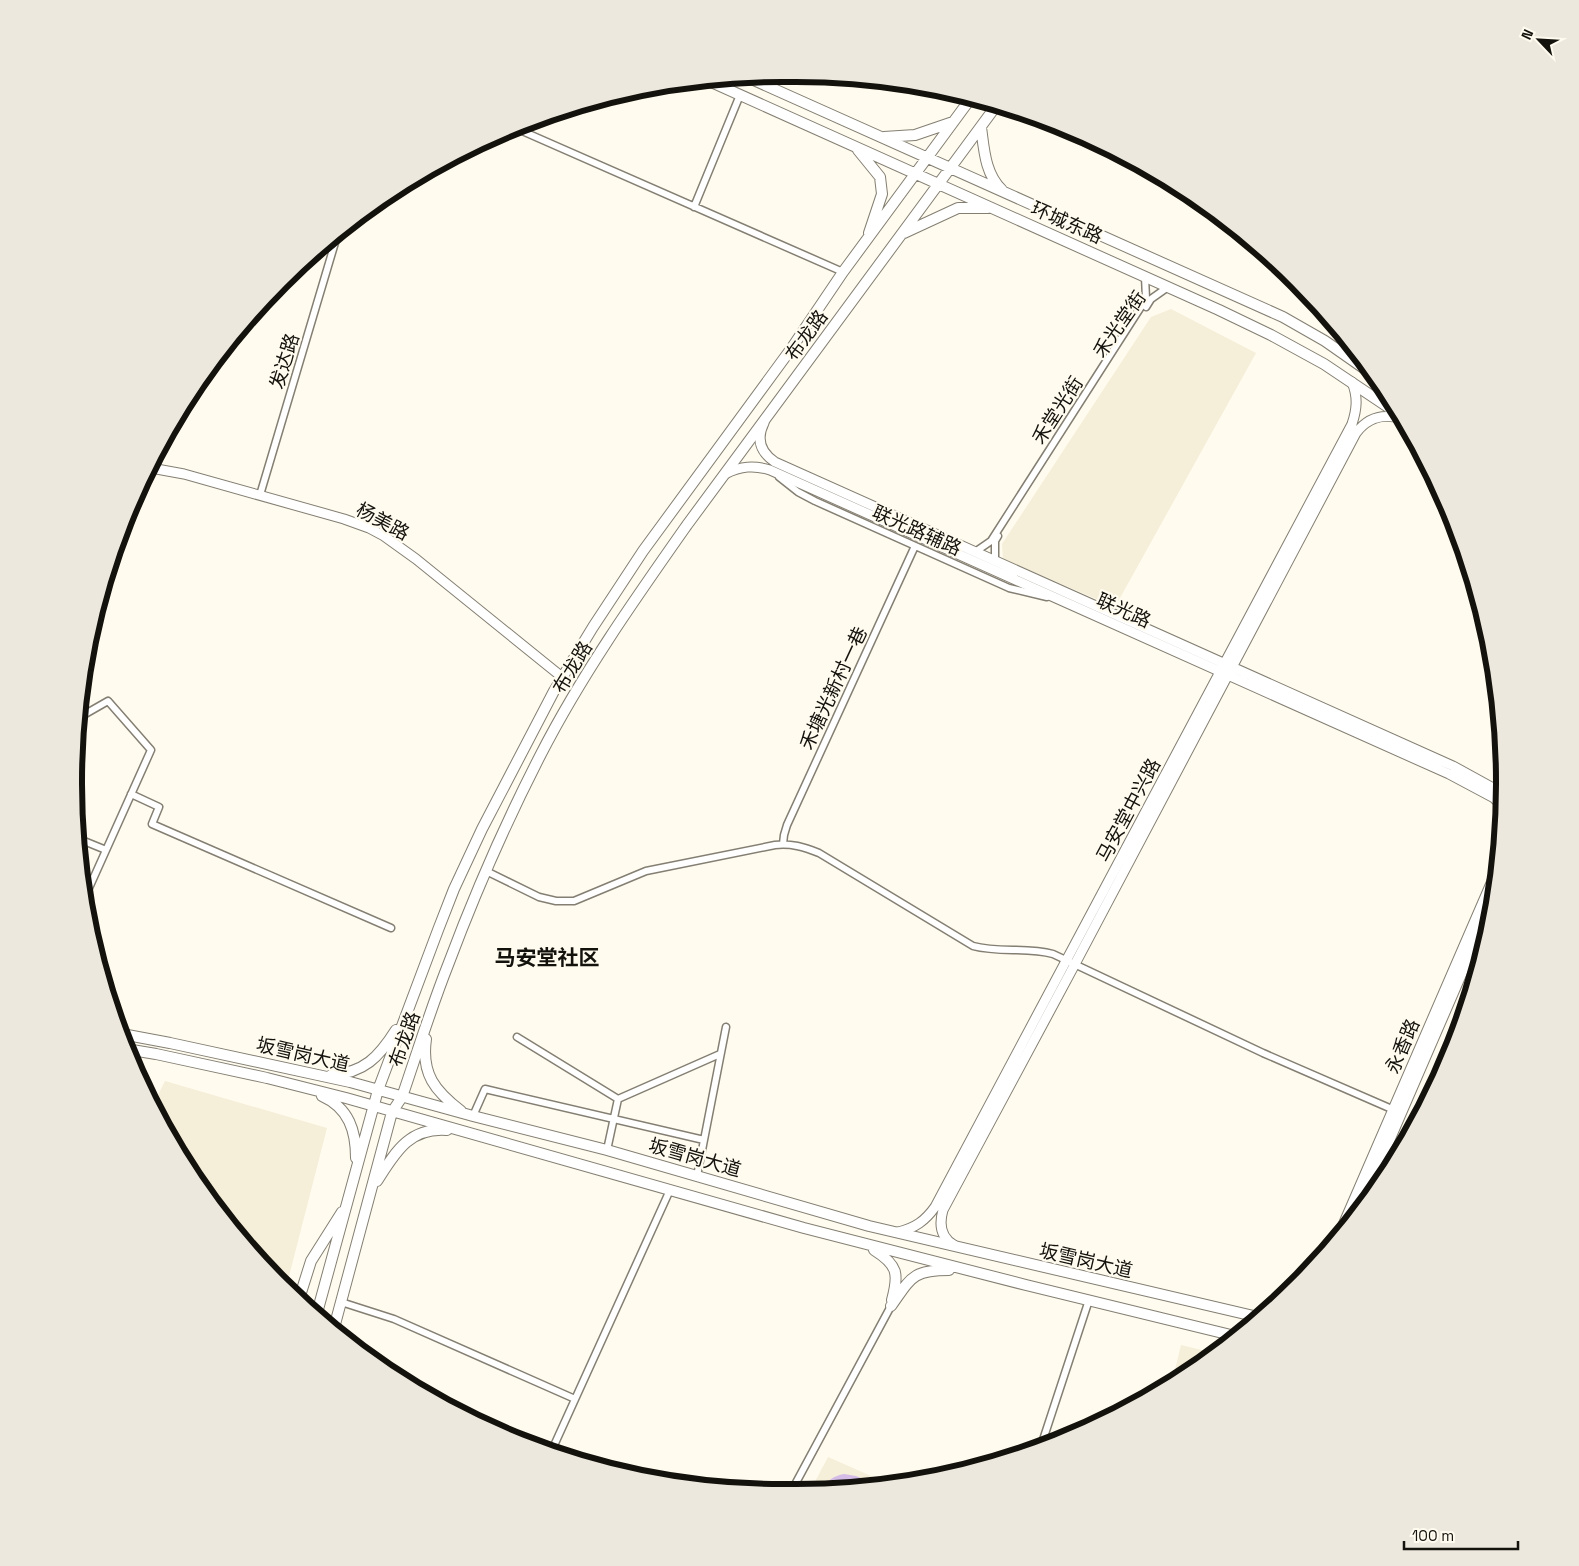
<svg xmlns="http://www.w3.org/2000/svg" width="1579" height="1566" font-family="'Space Grotesk','Noto Sans SC',sans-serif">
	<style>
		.built { fill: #f5eed8 }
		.green { fill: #d4bce7 }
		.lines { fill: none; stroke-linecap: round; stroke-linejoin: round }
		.street-casing { stroke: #847f72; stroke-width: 9 }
		.secondary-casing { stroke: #847f72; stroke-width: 11 }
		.primary-casing { stroke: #847f72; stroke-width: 12 }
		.street { stroke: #fff; stroke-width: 6 }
		.secondary { stroke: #fff; stroke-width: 9 }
		.primary { stroke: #fff; stroke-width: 10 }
		.labels { text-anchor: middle; stroke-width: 4.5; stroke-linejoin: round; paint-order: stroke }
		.street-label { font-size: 19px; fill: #14120d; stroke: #fffbef }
		.quarter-label { font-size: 21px; font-weight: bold; fill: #14120d; stroke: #fffbef }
		.rim { fill: none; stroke: #14120d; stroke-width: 6 }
	</style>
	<rect width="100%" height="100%" fill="#fffbef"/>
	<path class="built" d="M 1171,309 L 1256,353 L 1115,607 L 1003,559 L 1002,544 L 1151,317 Z
		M 1465,1009 L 1451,1054 L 1427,1099 L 1447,1053 Z
		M 165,1081 L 327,1128 L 286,1288 L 193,1177 L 154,1103 Z
		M 1181,1345 L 1214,1353 L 1190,1373 L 1172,1382 Z
		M 828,1457 L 887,1483 L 810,1491 Z"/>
	<path class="green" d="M 844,1474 L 856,1476 L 876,1484 L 861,1486 L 852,1482 L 859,1486 L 849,1487 L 851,1482 C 839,1480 834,1489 822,1490 C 827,1480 834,1476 844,1474 Z"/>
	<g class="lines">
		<g class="street-casing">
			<path id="street" d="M 513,127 L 843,272
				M 694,207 L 740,95
				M 1146,307 L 1151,299 L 1168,287
				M 779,477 L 798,492 L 815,501 L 1009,588 L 1047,597
				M 260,495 L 337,236
				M 975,552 L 991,541 L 1146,299 L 1145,276
				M 995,561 L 995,541 L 998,536
				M 80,717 L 108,701 L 151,750 L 85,897
				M 131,794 L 159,807 L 152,824 L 391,928
				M 79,839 L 106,850
				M 783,844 L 784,835 L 787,825 L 915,546
				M 486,871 L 539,897 L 556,901 L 574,901 L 646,871 L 775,845 C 791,843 804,847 819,853 L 973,946 C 999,953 1027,947 1053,954 L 1263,1053 L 1394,1110
				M 517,1037 L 618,1099 L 720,1054
				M 473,1116 L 485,1089 L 704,1140
				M 607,1150 L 618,1099
				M 697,1176 L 726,1027
				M 341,1302 L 394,1319 L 575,1399
				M 1041,1446 L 1089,1300
				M 552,1450 L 670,1190
				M 791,1492 L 891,1306"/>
		</g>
		<g class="secondary-casing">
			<path id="secondary" d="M 764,423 C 756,439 760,452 775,462 L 1453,766 L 1504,794
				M 151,468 L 184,474 L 344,519 L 369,528 L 384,536 L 416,559 L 562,677
				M 725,474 C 741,466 754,465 770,470 L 1449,774 L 1494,798 L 1503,807
				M 898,1232 C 915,1228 925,1221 935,1207 L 1352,424 C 1357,409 1358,397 1352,382
				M 954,1245 C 940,1237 939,1224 943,1210 L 1075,964 L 1356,433 C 1368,417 1383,413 1402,419"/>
		</g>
		<g class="primary-casing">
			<path id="primary" d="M 747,77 L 1283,317 L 1325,341 L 1375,376
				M 709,81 L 1219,310 L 1271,335 L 1324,364 L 1400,415
				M 981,127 C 984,149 985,174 1002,190
				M 884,137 L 915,135 L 953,122
				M 858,150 L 880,177 L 882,194 L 869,233
				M 904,233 L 958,208 L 988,208
				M 122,1034 L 170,1043 L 350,1082 L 473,1116 L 607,1150 L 869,1226 L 1258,1317
				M 426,1039 C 421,1074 435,1091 461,1111
				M 126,1049 L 156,1054 L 267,1078 L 346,1098 L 804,1228 L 1026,1285 L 1235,1336
				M 331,1075 C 364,1073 379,1057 396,1030
				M 322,1096 C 349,1108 356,1131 356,1158
				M 377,1181 C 395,1153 409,1127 447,1130
				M 1359,1210 L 1494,898
				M 1340,1233 L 1496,873
				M 874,1250 C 898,1265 899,1274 892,1300
				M 299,1299 L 311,1261 L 342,1212
				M 891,1306 C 911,1278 912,1270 949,1270
				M 317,1313 L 378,1090 L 438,930 L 454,889 L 482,829 L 554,691 L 593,627 L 643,551 L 791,349 L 843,272 L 971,98
				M 334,1328 L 392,1112 L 402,1097 C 417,1053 431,1008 448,965 C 475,893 506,822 541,754 C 582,674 635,599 687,525 L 996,106"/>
		</g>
		<use href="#street" class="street"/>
		<use href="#secondary" class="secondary"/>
		<use href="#primary" class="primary"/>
	</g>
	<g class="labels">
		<g class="street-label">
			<text transform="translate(1067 222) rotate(24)" y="7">环城东路</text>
			<text transform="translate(1119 324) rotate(-55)" y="7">禾光堂街</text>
			<text transform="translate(806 335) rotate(-54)" y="7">布龙路</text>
			<text transform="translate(284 361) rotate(-73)" y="7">发达路</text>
			<text transform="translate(1057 410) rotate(-57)" y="7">禾堂光街</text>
			<text transform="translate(383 521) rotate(28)" y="7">杨美路</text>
			<text transform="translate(917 530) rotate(24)" y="7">联光路辅路</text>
			<text transform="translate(1124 610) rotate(24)" y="7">联光路</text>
			<text transform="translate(572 667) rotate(-59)" y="7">布龙路</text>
			<text transform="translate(833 688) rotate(-65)" y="7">禾塘光新村一巷</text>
			<text transform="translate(1128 810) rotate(-62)" y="7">马安堂中兴路</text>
			<text transform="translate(404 1039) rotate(-71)" y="7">布龙路</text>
			<text transform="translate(1402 1046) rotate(-67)" y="7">永香路</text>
			<text transform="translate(303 1054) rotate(13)" y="7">坂雪岗大道</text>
			<text transform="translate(695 1157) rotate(16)" y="7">坂雪岗大道</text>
			<text transform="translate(1086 1260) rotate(13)" y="7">坂雪岗大道</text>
		</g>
		<g class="quarter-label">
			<text x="547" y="965">马安堂社区</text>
		</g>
	</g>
	<path d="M0 0H1579V1566H0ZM782 82H796A700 700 0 0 1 1496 782V784A700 700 0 0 1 796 1484H782A700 700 0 0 1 82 784V782A700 700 0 0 1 782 82Z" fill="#ece8dd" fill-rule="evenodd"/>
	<path class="rim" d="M782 82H796A700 700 0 0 1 1496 782V784A700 700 0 0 1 796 1484H782A700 700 0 0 1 82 784V782A700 700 0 0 1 782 82Z"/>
	<g transform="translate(1539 40) rotate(295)" stroke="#fffbef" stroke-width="4" paint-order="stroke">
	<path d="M0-4L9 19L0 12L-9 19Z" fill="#14120d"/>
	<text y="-8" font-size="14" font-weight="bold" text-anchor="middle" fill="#14120d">N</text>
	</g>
	<path d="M1404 1541v8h114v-8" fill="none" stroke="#14120d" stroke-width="2.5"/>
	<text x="1412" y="1541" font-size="15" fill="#14120d" stroke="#fffbef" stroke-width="4" paint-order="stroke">100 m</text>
</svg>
